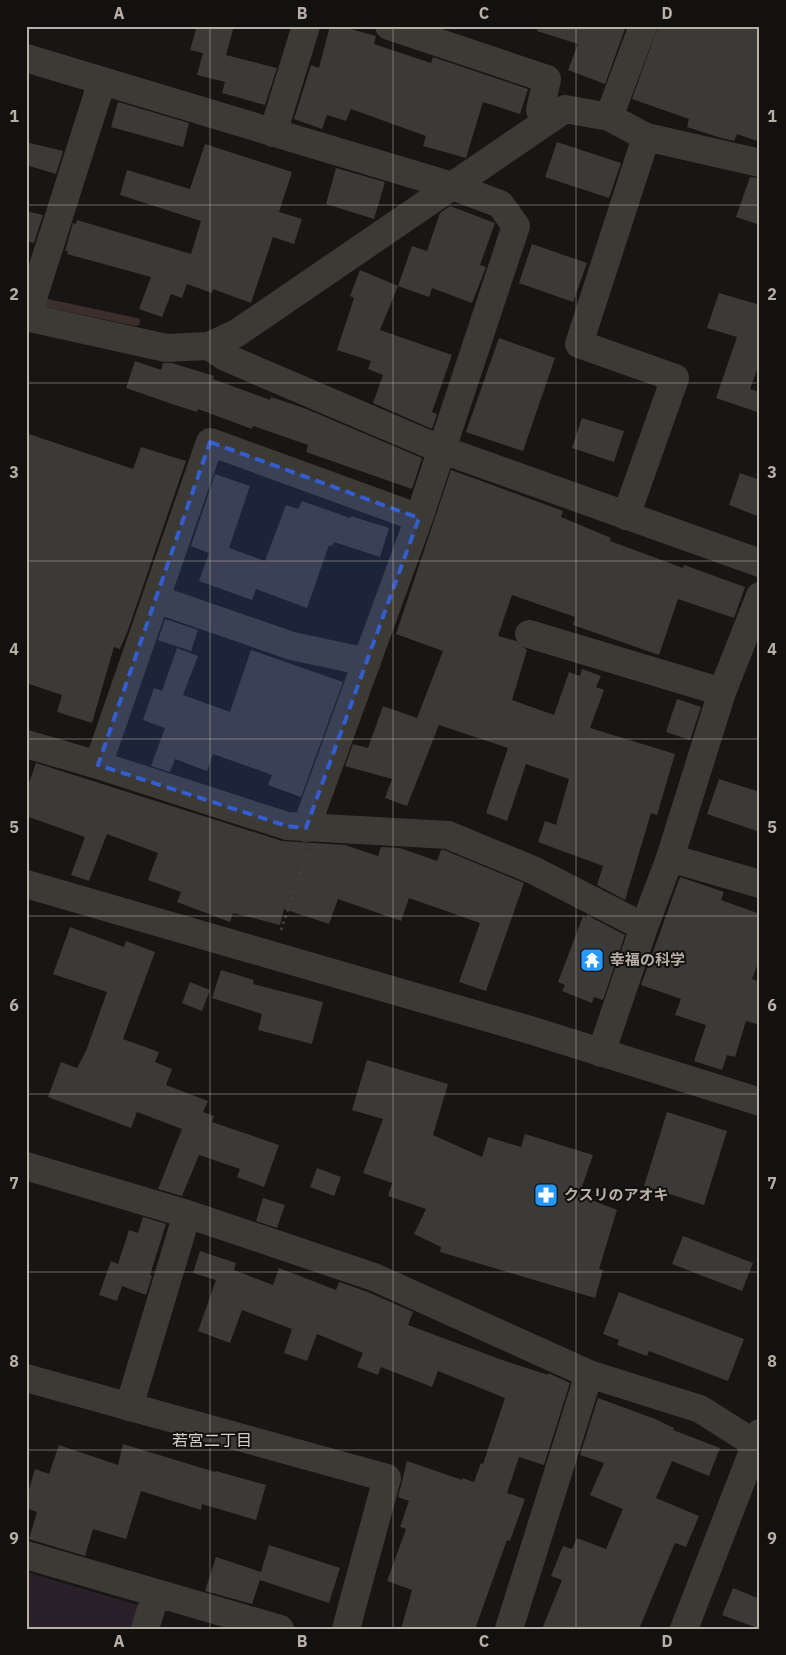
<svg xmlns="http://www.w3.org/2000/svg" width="786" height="1655" font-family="'IBM Plex Sans','Noto Sans JP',sans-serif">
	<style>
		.green { fill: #2a202a }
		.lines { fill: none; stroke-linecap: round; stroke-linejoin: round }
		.stream { stroke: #3c2e2a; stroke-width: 8 }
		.building { fill: #3c3a37 }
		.path { stroke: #433f3b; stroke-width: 3; stroke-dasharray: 2.5 4; stroke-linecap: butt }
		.minor { stroke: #3c3a35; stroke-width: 28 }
		.marked { fill: #345dd0; fill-opacity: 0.2; stroke: #345dd0; stroke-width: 4; stroke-dasharray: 10 6; stroke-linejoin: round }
		.grid { fill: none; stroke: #b8afa5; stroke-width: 1; stroke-opacity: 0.55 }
		.labels { text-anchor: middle; stroke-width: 4; stroke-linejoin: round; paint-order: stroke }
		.poi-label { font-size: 15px; font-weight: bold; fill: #b8afa5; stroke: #121110; text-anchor: start }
		.neighbourhood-label { font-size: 16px; fill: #d4cec7; stroke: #121110 }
		.neatline { fill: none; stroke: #b8afa5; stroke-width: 2 }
		.grid-label { font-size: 16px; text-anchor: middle; font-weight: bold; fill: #b8afa5 }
	</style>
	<rect width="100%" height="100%" fill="#171615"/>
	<path class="green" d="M 26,1572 L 144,1607 L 138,1629 L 26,1629 Z"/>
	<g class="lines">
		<path class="stream" d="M 38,301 L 136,322"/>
	</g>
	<path class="building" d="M 197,26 L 234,26 L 226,55 L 277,68 L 265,105 L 222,93 L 225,82 L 197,75 L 203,53 L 190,50 Z
		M 330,26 L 340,26 L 376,36 L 374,44 L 431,63 L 433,57 L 528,89 L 520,114 L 483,102 L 466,158 L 423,146 L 426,136 L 351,109 L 346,121 L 327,115 L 322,129 L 294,119 L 311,65 L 319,68 Z
		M 538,26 L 626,26 L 605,84 L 568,70 L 578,44 L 537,31 Z
		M 658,26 L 760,26 L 760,142 L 737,134 L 734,141 L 718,137 L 687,127 L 689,119 L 632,99 Z
		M 118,102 L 189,123 L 183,147 L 111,127 Z
		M 26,142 L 63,151 L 56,174 L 26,165 Z
		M 557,142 L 621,163 L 609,198 L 545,177 Z
		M 205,144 L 292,172 L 279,212 L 302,219 L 294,244 L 273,237 L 251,303 L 213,289 L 212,293 L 187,284 L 182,298 L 171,294 L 162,317 L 139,309 L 151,277 L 67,254 L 68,251 L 65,251 L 73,223 L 76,224 L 77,220 L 191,254 L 201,221 L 120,195 L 127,170 L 190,189 Z
		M 336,168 L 385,182 L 374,219 L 326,204 Z
		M 750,177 L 760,178 L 760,225 L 736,217 Z
		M 450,206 L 495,223 L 480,265 L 486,267 L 472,303 L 432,288 L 429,297 L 398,286 L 412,246 L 427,251 L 440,213 Z
		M 26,211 L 43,215 L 34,243 L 26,241 Z
		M 532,244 L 587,263 L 573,302 L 519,283 Z
		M 360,270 L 398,286 L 380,330 L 452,355 L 432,412 L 437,414 L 432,429 L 373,403 L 383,375 L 368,369 L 371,361 L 337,350 L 354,298 L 350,296 Z
		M 719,293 L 760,305 L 760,362 L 750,389 L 760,392 L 760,413 L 716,398 L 737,337 L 707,328 Z
		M 499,338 L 555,358 L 523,451 L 466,432 Z
		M 135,361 L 161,370 L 163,363 L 172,363 L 214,376 L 213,379 L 270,400 L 271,397 L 304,408 L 422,458 L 412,489 L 306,452 L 308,445 L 253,426 L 252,429 L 198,409 L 197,412 L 175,405 L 126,388 Z
		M 582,418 L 624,431 L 614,462 L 572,448 Z
		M 26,433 L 133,469 L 141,447 L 186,461 L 128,630 L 120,649 L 114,647 L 92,723 L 57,712 L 62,695 L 26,683 Z
		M 451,470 L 563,511 L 561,517 L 611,538 L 610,541 L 683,568 L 684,565 L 745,587 L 734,618 L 678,599 L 659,655 L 573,625 L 575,617 L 512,595 L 498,636 L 516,641 L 527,650 L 512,700 L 554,715 L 569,672 L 580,676 L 582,669 L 601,676 L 596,687 L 604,690 L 590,728 L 675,754 L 657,815 L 651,813 L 625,900 L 597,885 L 603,866 L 538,842 L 545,821 L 556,825 L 569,779 L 526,764 L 507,821 L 486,813 L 508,748 L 439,725 L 407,806 L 385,798 L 392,779 L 345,766 L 353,744 L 368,748 L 383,706 L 417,718 L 443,651 L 396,634 Z
		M 740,473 L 760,480 L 760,517 L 729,505 Z
		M 215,474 L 250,486 L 229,548 L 265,561 L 286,505 L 298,509 L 302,501 L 350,518 L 351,516 L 389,528 L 380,557 L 334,542 L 332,546 L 329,545 L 307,608 L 256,589 L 252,600 L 199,581 L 209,553 L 191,546 Z
		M 165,619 L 198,630 L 191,651 L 158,640 Z
		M 177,648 L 198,656 L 183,695 L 230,712 L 251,650 L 343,682 L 301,797 L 268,785 L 272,775 L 213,754 L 207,771 L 175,759 L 170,772 L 151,766 L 165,728 L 143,720 L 154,688 L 162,691 Z
		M 677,699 L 701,707 L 690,740 L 666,732 Z
		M 36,763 L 282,841 L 345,845 L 378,856 L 381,847 L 400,848 L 437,861 L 441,850 L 444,850 L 524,883 L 486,991 L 459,982 L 480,923 L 409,898 L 401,921 L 338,899 L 329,924 L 284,909 L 280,925 L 233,913 L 230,922 L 177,902 L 181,892 L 148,880 L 158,853 L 107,834 L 89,881 L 71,875 L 85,837 L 26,816 L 26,791 Z
		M 719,779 L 760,792 L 760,832 L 707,814 Z
		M 680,877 L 724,892 L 721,900 L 760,914 L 760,958 L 752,979 L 760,982 L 760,1025 L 746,1021 L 735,1057 L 727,1055 L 722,1070 L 694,1061 L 706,1025 L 675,1015 L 681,999 L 641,985 Z
		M 587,915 L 625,935 L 603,1000 L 594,997 L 592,1003 L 562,991 L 565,985 L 558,982 L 583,916 L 587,918 Z
		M 70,927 L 124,947 L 126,941 L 155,952 L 123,1039 L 159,1052 L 155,1062 L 172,1069 L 166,1085 L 208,1101 L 203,1112 L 214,1116 L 212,1122 L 279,1145 L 264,1187 L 237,1177 L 240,1169 L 199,1155 L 182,1196 L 158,1189 L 182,1129 L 137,1112 L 131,1128 L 48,1097 L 61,1062 L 77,1068 L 86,1051 L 107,992 L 53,974 Z
		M 221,970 L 254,980 L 253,984 L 323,1002 L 312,1044 L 258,1030 L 262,1014 L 212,998 Z
		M 190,982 L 210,990 L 202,1011 L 182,1003 Z
		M 367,1060 L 448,1084 L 433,1135 L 482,1157 L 488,1137 L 521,1147 L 525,1134 L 593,1155 L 579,1195 L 617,1210 L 599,1269 L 603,1270 L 595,1298 L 440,1252 L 441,1247 L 414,1234 L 426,1209 L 388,1196 L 392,1183 L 363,1173 L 383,1119 L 352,1110 Z
		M 667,1112 L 727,1131 L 704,1205 L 644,1186 Z
		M 317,1168 L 341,1177 L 334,1196 L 310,1187 Z
		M 263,1198 L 285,1205 L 277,1228 L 256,1221 Z
		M 143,1217 L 166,1224 L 150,1275 L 152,1276 L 146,1295 L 122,1286 L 117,1301 L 99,1295 L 111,1261 L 118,1264 L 129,1230 L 138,1233 Z
		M 683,1236 L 753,1263 L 742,1291 L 672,1264 Z
		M 200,1251 L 236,1263 L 234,1270 L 273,1285 L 279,1268 L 336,1290 L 339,1282 L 368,1292 L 413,1312 L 408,1325 L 505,1361 L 548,1375 L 548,1373 L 570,1383 L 544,1465 L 519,1457 L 507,1493 L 525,1499 L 510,1541 L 507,1540 L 475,1629 L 401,1629 L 412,1590 L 387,1581 L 406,1529 L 400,1527 L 409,1501 L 398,1497 L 407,1461 L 462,1480 L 462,1478 L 474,1482 L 481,1463 L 483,1464 L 505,1398 L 438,1371 L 432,1387 L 381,1367 L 378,1375 L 357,1367 L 363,1353 L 317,1334 L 307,1361 L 284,1353 L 292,1329 L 242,1310 L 230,1343 L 198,1331 L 216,1280 L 193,1273 Z
		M 619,1292 L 744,1339 L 728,1381 L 649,1351 L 647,1356 L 617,1345 L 619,1340 L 603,1334 Z
		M 598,1398 L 655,1419 L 674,1428 L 673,1430 L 720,1448 L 709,1476 L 672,1461 L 656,1498 L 699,1516 L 686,1547 L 675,1543 L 639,1629 L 542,1629 L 562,1580 L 551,1576 L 563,1546 L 572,1549 L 577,1538 L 606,1549 L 623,1509 L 590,1495 L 604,1463 L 580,1455 Z
		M 123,1444 L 215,1472 L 216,1471 L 266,1485 L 256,1520 L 202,1504 L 201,1510 L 141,1491 L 126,1539 L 93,1529 L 85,1556 L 29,1539 L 37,1512 L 26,1508 L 26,1500 L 35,1469 L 49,1474 L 59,1445 L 118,1465 Z
		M 269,1545 L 340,1568 L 329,1603 L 260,1580 L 252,1604 L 205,1591 L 216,1557 L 261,1572 Z
		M 733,1588 L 760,1599 L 760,1629 L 722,1615 Z"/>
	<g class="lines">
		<path class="path" d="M 281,930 L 307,853"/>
		<path class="minor" d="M 389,26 L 547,79 L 540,110 L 547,121
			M 26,58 L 452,186 L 565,109 L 609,117 L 646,137 L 760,163
			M 609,117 L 643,26
			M 273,133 L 306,26
			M 26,317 L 166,348 L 209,346 L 237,333 L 452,186 L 500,204 L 516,226 L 419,518 L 306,828
			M 27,317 L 102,81
			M 209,346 L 225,357 L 440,449 L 760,563
			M 626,516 L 675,378 L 579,344 L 646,137
			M 156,599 L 292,646 L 367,662
			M 529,634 L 722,692
			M 26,744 L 98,765 L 287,826 L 448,835 L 533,870 L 644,927 L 670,858 L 722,692 L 760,596
			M 98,765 L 210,442 L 419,518
			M 670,858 L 760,884
			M 26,884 L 530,1030 L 760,1102
			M 601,1053 L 644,927
			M 26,1166 L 187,1214 L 374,1277 L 589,1374 L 700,1409 L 760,1447
			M 26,1378 L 387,1478 L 346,1629
			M 129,1407 L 187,1214
			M 26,1555 L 280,1629
			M 145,1629 L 156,1593
			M 509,1629 L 589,1374
			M 684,1629 L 760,1433"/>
	</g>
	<path class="marked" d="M 210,442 L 419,518 L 306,828 L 287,826 L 98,765 Z"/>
	<path class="grid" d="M 210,26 L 210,1629M 393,26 L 393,1629M 576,26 L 576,1629M 26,205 L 760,205M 26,383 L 760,383M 26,561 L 760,561M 26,739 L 760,739M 26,916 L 760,916M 26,1094 L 760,1094M 26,1272 L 760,1272M 26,1450 L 760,1450"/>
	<defs>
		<g id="temple-square" transform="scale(1.25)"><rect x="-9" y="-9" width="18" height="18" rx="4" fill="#2499ff" stroke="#121110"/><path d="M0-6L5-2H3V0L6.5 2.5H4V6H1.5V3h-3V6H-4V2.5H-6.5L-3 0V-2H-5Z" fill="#fff"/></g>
		<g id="pharmacy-square" transform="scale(1.25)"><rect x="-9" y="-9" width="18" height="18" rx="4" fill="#2499ff" stroke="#121110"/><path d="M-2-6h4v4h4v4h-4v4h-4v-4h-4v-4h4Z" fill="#fff"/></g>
	</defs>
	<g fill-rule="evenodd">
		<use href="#temple-square" x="592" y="960"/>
		<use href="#pharmacy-square" x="546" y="1195"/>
	</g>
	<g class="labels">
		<g class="poi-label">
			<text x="610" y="965">幸福の科学</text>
			<text x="564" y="1200">クスリのアオキ</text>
		</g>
		<g class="neighbourhood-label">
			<text x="212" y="1446">若宮二丁目</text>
		</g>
	</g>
	<rect width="786" height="1655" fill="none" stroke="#121110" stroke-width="55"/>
	<rect x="28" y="28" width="730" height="1600" class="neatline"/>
	<g class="grid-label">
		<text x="119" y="19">A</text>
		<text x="302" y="19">B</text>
		<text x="484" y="19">C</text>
		<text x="667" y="19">D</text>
		<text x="14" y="122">1</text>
		<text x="772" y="122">1</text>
		<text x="14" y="300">2</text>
		<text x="772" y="300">2</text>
		<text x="14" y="478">3</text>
		<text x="772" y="478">3</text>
		<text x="14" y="655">4</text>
		<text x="772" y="655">4</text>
		<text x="14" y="833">5</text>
		<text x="772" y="833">5</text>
		<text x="14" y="1011">6</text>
		<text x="772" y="1011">6</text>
		<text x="14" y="1189">7</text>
		<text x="772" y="1189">7</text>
		<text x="14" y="1367">8</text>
		<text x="772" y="1367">8</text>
		<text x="14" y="1544">9</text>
		<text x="772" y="1544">9</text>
		<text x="119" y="1647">A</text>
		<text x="302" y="1647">B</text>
		<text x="484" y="1647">C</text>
		<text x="667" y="1647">D</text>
	</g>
</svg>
